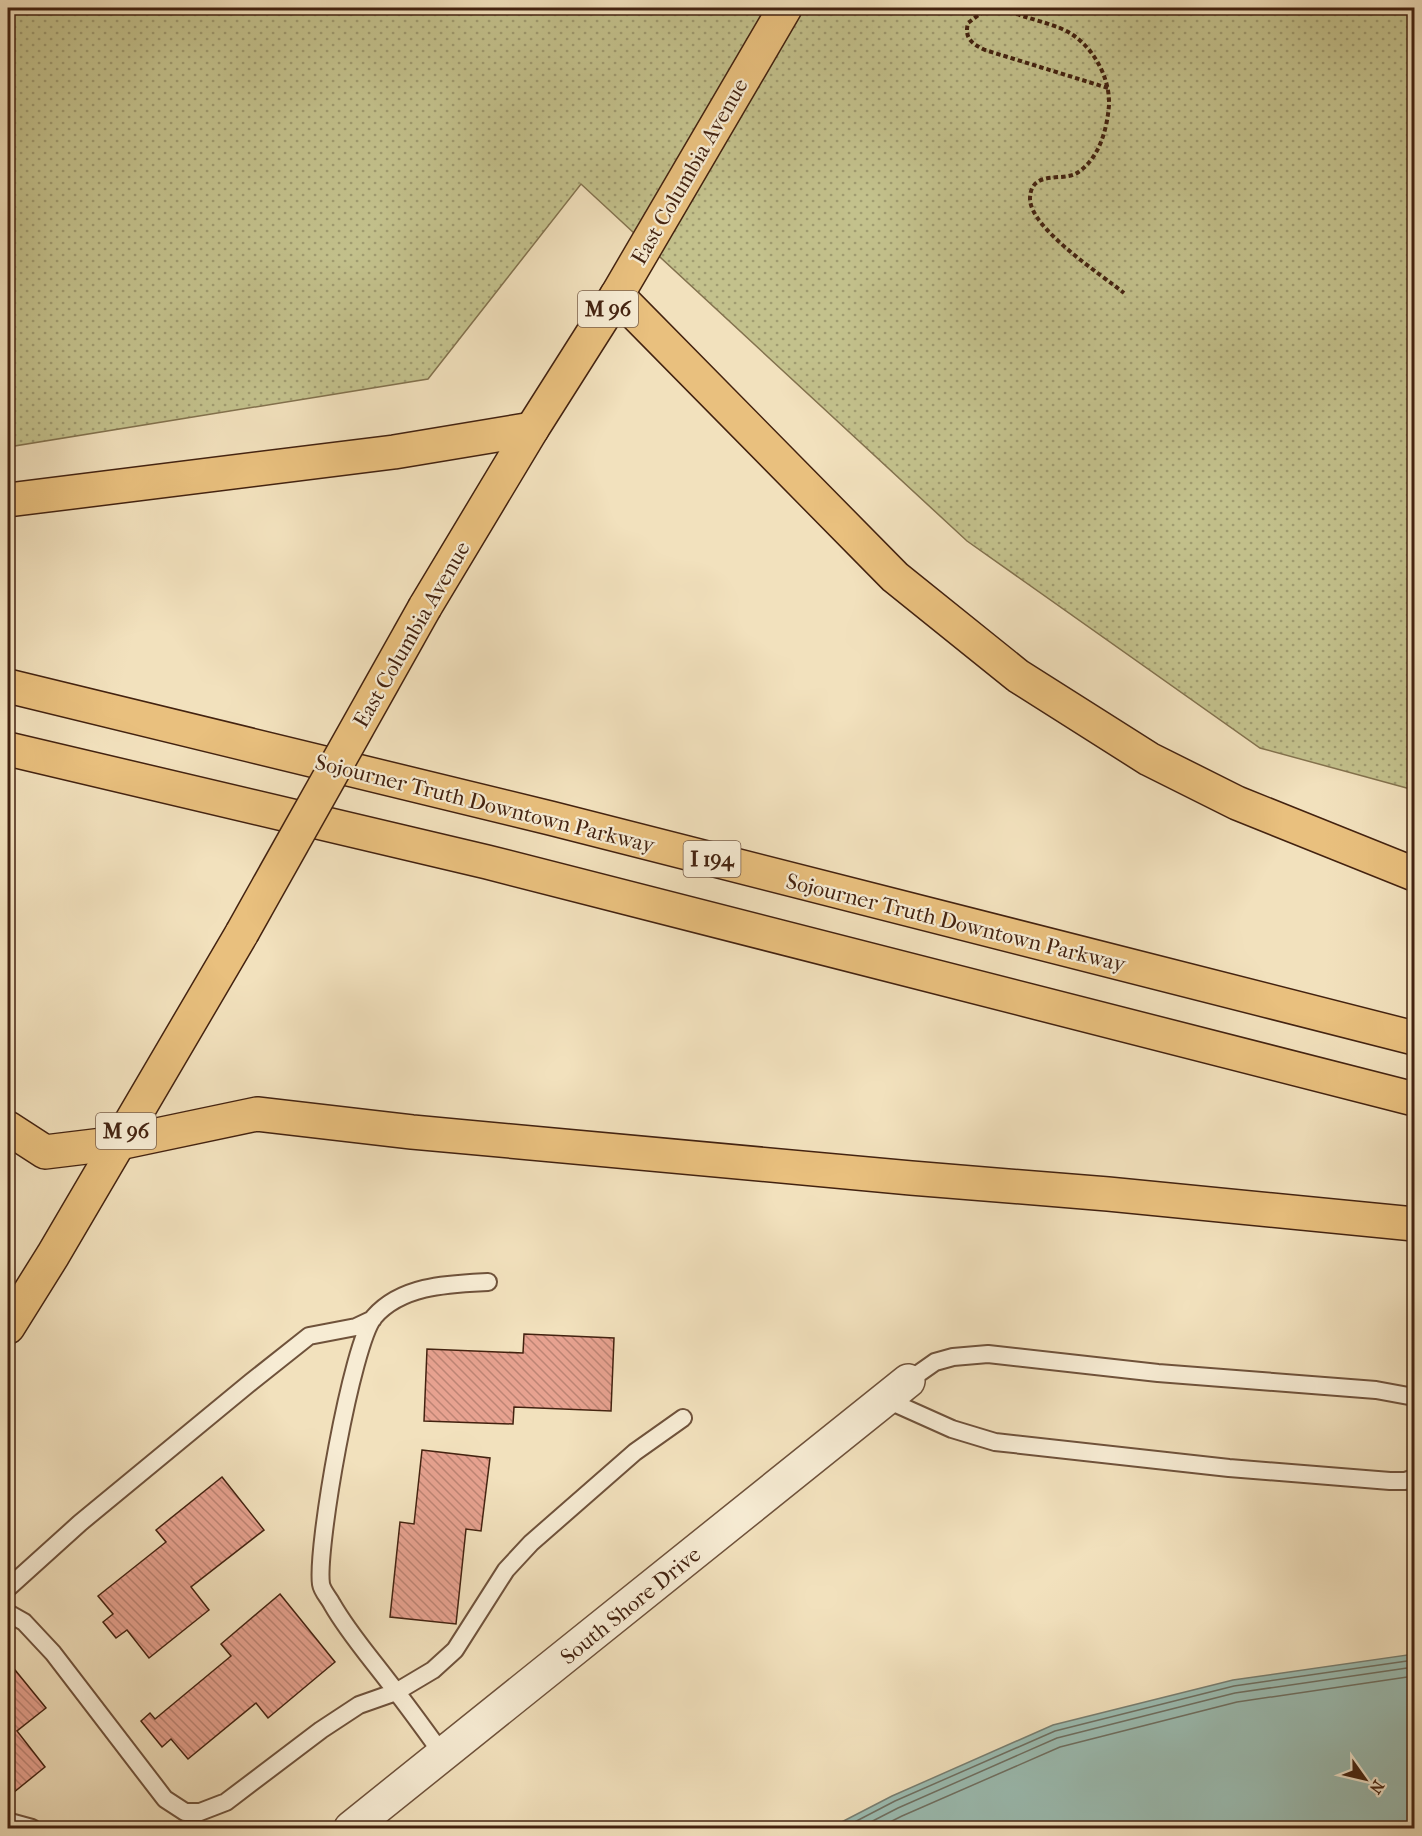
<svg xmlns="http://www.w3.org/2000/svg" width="1422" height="1836" font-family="'IM FELL French Canon',serif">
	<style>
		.grass { fill: url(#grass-dots); stroke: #83724e; stroke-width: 1.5 }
		.water { fill: #9bbdb3; stroke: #787f72; stroke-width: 1.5 }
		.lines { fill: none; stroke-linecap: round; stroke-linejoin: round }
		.shore { stroke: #6f7062; stroke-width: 1.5 }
		.building { fill: url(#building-back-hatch); stroke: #432210; stroke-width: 1.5 }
		.service-casing { stroke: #6f523b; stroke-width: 20 }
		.minor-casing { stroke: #6f523b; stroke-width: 36 }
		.primary-casing { stroke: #432210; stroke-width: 36 }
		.motorway-casing { stroke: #432210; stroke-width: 36 }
		.path { stroke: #432210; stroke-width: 4; stroke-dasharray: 4.5 3; stroke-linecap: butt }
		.service { stroke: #f7ecd4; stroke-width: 16 }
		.minor { stroke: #f7ecd4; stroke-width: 33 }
		.primary { stroke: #e9c07e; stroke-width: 33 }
		.motorway { stroke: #e9c07e; stroke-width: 33 }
		.primary-bridge-casing { stroke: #432210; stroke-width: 36; stroke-linecap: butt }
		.primary-bridge { stroke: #e9c07e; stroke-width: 33 }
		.labels { text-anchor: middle; stroke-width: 4.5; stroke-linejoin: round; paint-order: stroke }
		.shield { fill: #f7ecd4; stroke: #795f4b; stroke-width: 1.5 }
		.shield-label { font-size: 21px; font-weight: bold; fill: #432210 }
		.street-label { font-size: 22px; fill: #432210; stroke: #f7ecd4 }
	</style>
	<defs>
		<pattern id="grass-dots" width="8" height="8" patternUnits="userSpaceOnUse" patternTransform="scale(1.5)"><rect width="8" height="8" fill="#c3c18c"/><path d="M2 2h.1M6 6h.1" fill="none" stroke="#a09c71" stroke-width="1.8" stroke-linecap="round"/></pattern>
		<pattern id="building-back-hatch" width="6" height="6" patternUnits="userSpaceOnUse" patternTransform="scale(1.5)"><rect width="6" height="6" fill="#e7a290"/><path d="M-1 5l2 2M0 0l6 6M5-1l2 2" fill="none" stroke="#bd8474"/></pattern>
	</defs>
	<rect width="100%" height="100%" fill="#f2e1bd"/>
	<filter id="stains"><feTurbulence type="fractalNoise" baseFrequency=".00333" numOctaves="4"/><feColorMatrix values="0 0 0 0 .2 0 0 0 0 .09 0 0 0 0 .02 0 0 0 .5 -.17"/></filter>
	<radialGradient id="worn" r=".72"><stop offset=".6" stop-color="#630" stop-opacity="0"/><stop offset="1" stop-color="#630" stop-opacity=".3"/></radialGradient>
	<path class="grass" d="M 8,8 L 1414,8 L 1414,790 L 1260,748 L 967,541 L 581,184 L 428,379 L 8,447 Z"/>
	<path class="water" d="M 1414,1654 L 1414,1828 L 830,1828 L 892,1796 L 1053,1725 L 1233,1680 Z"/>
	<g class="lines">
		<path class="shore" d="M 843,1828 L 895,1801 L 1055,1731 L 1234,1686 L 1414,1660
			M 859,1828 L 898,1808 L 1057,1738 L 1235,1693 L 1414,1667
			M 878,1828 L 902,1816 L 1060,1747 L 1237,1702 L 1414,1676"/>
	</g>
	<path class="building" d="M 524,1334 L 614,1338 L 611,1411 L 514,1407 L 513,1424 L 424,1421 L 427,1349 L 523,1353 Z
		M 422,1450 L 490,1458 L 481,1531 L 466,1529 L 456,1624 L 390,1617 L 400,1522 L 414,1524 Z
		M 222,1477 L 264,1530 L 191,1587 L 209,1610 L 149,1658 L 127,1630 L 116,1638 L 103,1622 L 113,1614 L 98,1596 L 166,1542 L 156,1530 Z
		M 280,1594 L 335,1662 L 268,1718 L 256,1703 L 188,1759 L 171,1739 L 162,1747 L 141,1721 L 150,1713 L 155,1719 L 231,1656 L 221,1644 Z
		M 11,1665 L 46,1708 L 17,1731 L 45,1767 L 8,1797 L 8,1667 Z"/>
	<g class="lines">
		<g class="service-casing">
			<path id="service" d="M 908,1381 L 935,1362 L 953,1357 L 988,1354 L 1158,1373 L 1376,1390 L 1414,1397
				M 885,1399 L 952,1429 L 995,1442 L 1229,1468 L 1390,1481 L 1405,1481 L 1414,1478
				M 8,1588 L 80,1523 L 251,1382 L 309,1336 L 356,1327 L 373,1319
				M 8,1613 L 24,1622 L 53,1653 L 165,1799 L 185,1812 L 200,1812 L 226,1802 L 321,1730 L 359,1705 L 396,1692 L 433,1670 L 455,1650 L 506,1570 L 531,1543 L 635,1452 L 683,1418
				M 443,1755 C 425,1730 407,1705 388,1681 C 369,1656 348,1632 332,1604 C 329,1598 322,1591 321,1584 C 316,1548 352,1343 374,1317 C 402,1285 449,1284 488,1282
				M 8,1823 L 10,1822 L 32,1828"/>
		</g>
		<g class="minor-casing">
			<path id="minor" d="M 351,1828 L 908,1381"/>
		</g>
		<g class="primary-casing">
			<path id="primary" d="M 425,607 L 532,429 L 617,295 L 785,8
				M 8,1327 L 53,1255 L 242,933"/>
		</g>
		<g class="motorway-casing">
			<path id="motorway" d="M 617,295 L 895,577 L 1018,676 L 1149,759 L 1237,803 L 1414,874
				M 8,500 L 394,452 L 532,429
				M 8,686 L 550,818 L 1414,1038
				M 8,749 L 487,862 L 1414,1099
				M 8,1128 L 45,1152 L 119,1143 L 257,1114 L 412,1132 L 911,1178 L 1108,1194 L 1414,1224"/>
		</g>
		<path class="path" d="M 1108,88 L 985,50 C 972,44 964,38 968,23 C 975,18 982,11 991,9 C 1003,7 1015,14 1026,17 C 1041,22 1060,26 1073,35 C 1095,50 1110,79 1109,105 C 1107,130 1099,159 1077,173 C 1064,182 1031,169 1030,198 C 1029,228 1102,275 1124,293"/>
		<use href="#service" class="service"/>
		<use href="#minor" class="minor"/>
		<use href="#primary" class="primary"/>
		<use href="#motorway" class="motorway"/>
		<g class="primary-bridge-casing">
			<path id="primary-bridge" d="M 242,933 L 425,607"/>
		</g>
		<use href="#primary-bridge" class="primary-bridge"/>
	</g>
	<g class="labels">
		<g class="shield">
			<rect x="578" y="291" width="60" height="36" rx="4.5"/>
			<rect x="683.5" y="841" width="57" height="36" rx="4.5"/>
			<rect x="96" y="1113" width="60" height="36" rx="4.5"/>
		</g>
		<g class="shield-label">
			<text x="608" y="316">M 96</text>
			<text x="712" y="866">I 194</text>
			<text x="126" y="1138">M 96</text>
		</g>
		<g class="street-label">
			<text transform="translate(689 171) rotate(-60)" y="8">East Columbia Avenue</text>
			<text transform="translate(411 634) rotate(-60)" y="8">East Columbia Avenue</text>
			<text transform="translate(485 803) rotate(14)" y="8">Sojourner Truth Downtown Parkway</text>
			<text transform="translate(956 922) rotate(14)" y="8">Sojourner Truth Downtown Parkway</text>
			<text transform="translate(630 1605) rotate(-39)" y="8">South Shore Drive</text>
		</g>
	</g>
	<rect width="1422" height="1836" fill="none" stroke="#f2e1bd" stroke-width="30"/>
	<rect x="9" y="9" width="1404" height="1818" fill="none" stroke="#432210" stroke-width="3"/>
	<rect x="15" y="15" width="1392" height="1806" fill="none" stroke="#432210" stroke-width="1.5"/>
	<g transform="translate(1365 1779) rotate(124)" stroke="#f7ecd4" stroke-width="4.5" paint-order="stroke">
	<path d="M0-4.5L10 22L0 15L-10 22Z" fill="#432210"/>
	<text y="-9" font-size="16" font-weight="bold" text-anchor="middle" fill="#432210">N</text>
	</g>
	<rect width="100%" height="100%" filter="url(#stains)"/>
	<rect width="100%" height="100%" fill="url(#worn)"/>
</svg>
